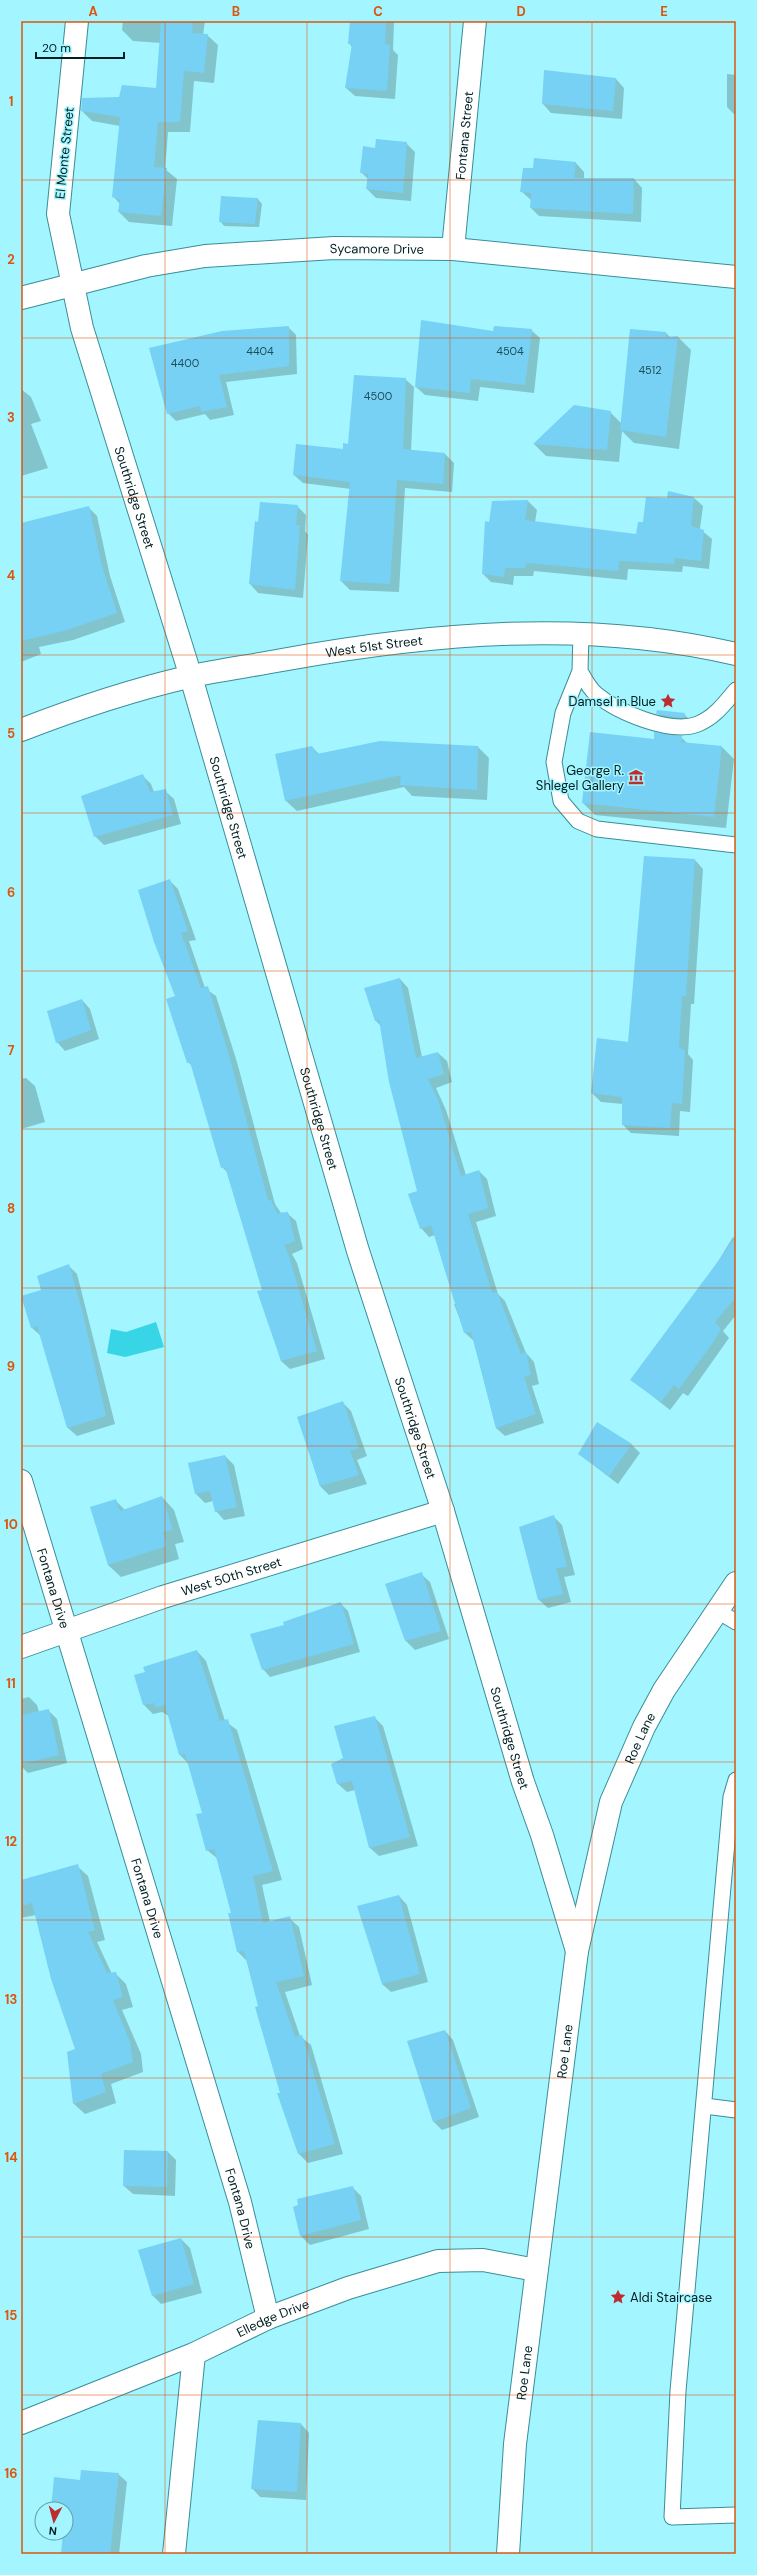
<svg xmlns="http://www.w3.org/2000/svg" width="757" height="2575" font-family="'DM Sans',sans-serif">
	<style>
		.water { fill: #37d5e5 }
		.shadow { fill: #0003 }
		.building { fill: #76d1f5 }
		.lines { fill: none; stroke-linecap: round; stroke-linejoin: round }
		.service-casing { stroke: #3a8e97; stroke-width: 17 }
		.minor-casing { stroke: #3a8e97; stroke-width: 24 }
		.tertiary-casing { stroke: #3a8e97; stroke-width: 24 }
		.service { stroke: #fff; stroke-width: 15 }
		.minor { stroke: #fff; stroke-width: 22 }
		.tertiary { stroke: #fff; stroke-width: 22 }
		.grid { fill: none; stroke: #dc560d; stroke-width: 1; stroke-opacity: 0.55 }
		.labels { text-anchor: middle; stroke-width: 3; stroke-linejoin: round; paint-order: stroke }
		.number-label { font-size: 11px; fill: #1e4c57 }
		.street-label { font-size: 13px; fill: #001f22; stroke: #a3f5ff }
		.poi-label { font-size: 13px; fill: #001f22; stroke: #a3f5ff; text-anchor: end }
		.neatline { fill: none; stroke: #dc560d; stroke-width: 1.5 }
		.grid-label { font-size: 13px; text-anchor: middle; font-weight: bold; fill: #dc560d }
	</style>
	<rect width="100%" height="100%" fill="#a3f5ff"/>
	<path class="water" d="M 156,1322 L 164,1347 L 125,1357 L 107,1353 L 111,1329 L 126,1332 Z"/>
	<path class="shadow" d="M 123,21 L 205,21 L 203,35 L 207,35 L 218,45 L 214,83 L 194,81 L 190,132 L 168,132 L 165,169 L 177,179 L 172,226 L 129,222 L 119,212 L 120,204 L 113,196 L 120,126 L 92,121 L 82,111 L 157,89 L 161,43 L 133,41 L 122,30 Z
		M 351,21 L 394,21 L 393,50 L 398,55 L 395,99 L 355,96 L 346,88 L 352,47 L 349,43 Z
		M 727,74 L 736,75 L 736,116 L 727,107 Z
		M 616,79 L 624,88 L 622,119 L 551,113 L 543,104 Z
		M 406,143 L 415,152 L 411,201 L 376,198 L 367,189 L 368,179 L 361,172 L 376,149 Z
		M 576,163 L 584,172 L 584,179 L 634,179 L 642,188 L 641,222 L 539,216 L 531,208 L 531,200 L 521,191 L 534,169 Z
		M 258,199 L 262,204 L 259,227 L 224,226 L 220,221 Z
		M 288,327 L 296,335 L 297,374 L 226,382 L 234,415 L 210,420 L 205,414 L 176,421 L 168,413 L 150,349 Z
		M 531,330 L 540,338 L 534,393 L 480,387 L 478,401 L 425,395 L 416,387 L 494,332 Z
		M 666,333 L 670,337 L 678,337 L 691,350 L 679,449 L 634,443 L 622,431 L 619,462 L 546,456 L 534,444 L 574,406 L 610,412 L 622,424 Z
		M 405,379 L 414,387 L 411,451 L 445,454 L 454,463 L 452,492 L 405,488 L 399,592 L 350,590 L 341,581 L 351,489 L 303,483 L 294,475 L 344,450 Z
		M 21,389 L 31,397 L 41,421 L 31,424 L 48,468 L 21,476 Z
		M 694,498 L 703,506 L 700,529 L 712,539 L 709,569 L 683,566 L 682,572 L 628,569 L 627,580 L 534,571 L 533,576 L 514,576 L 513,585 L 491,582 L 483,574 L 493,502 L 528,501 L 537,510 L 535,522 L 637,536 L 644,523 L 668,499 Z
		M 297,506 L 306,515 L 305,531 L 308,535 L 303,598 L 258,593 L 250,584 Z
		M 88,507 L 97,516 L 110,576 L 125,622 L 73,640 L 39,647 L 41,654 L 21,662 L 21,583 Z
		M 657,713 L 684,714 L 688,718 L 688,721 L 662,718 Z
		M 681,737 L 688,744 L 722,747 L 734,759 L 726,828 L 595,815 L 583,803 L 655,740 Z
		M 380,742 L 478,747 L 489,758 L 487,800 L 412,796 L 404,787 L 297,811 L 286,801 L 312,747 L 319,754 Z
		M 142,775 L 151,784 L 154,792 L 165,791 L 174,799 L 181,824 L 104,845 L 95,836 Z
		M 695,860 L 703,869 L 694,1004 L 691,1004 L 688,1054 L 693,1060 L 690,1112 L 680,1111 L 679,1136 L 631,1133 L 623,1125 L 623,1104 L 601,1102 L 592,1093 L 629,1043 Z
		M 169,880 L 178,889 L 196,940 L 189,941 L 205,988 L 216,996 L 237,1062 L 275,1204 L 281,1213 L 287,1213 L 296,1221 L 303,1249 L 292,1254 L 297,1263 L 325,1359 L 290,1369 L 281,1361 L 264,1291 L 228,1173 L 222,1167 L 193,1067 L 188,1062 L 176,997 Z
		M 400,979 L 408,988 L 422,1057 L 438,1053 L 447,1061 L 452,1082 L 436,1088 L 446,1110 L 466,1175 L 479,1171 L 487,1179 L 496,1216 L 476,1222 L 498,1294 L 505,1301 L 526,1353 L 534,1362 L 539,1384 L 532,1386 L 544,1423 L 505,1436 L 496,1428 L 474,1341 L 465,1333 L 454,1304 L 456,1304 L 435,1235 L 429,1237 L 421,1228 L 418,1192 L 381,1026 L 375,1020 Z
		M 82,1000 L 90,1009 L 99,1039 L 65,1051 L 57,1042 Z
		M 26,1078 L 35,1086 L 45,1122 L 21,1129 L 21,1079 Z
		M 733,1237 L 736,1239 L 736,1315 L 723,1331 L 729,1338 L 688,1396 L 683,1393 L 670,1410 L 632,1380 L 714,1268 Z
		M 68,1265 L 77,1274 L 115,1424 L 77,1436 L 68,1428 L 41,1336 L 32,1328 L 42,1291 Z
		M 343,1403 L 351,1411 L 367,1456 L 357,1460 L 367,1484 L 329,1495 L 320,1486 L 298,1417 Z
		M 597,1423 L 632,1445 L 640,1453 L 618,1484 L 579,1454 Z
		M 225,1456 L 234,1465 L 245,1516 L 224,1520 L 216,1511 L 213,1501 L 205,1503 L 196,1494 L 190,1464 Z
		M 162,1497 L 174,1510 L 184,1542 L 175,1544 L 179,1559 L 121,1577 L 108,1565 L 115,1500 L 125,1510 Z
		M 554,1517 L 562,1525 L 575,1575 L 564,1577 L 571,1602 L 548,1608 L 539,1600 L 520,1528 Z
		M 421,1574 L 430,1582 L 449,1639 L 415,1650 L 406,1641 L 386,1584 Z
		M 341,1604 L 348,1611 L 360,1652 L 270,1677 L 263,1669 L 285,1626 Z
		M 197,1651 L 206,1661 L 225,1721 L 237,1730 L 282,1880 L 262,1885 L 270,1922 L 289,1918 L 299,1927 L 312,1985 L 285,1992 L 300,2036 L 311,2045 L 343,2154 L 308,2163 L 299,2154 L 247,1961 L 238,1952 L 229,1914 L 232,1913 L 218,1859 L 207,1850 L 203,1814 L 189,1764 L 180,1755 L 169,1716 L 162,1712 L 153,1714 L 144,1705 Z
		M 29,1697 L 37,1705 L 39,1712 L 48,1710 L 57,1719 L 67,1763 L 28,1773 L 21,1766 L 21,1699 Z
		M 374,1717 L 383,1726 L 418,1846 L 379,1856 L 370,1848 L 355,1790 L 347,1792 L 338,1784 L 344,1759 Z
		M 77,1866 L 88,1876 L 105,1940 L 97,1942 L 112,1974 L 115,1973 L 126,1984 L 133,2007 L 122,2010 L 141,2054 L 143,2072 L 111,2084 L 116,2103 L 85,2114 L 74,2104 L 68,2052 L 76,2050 L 36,1915 L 21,1918 L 21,1881 Z
		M 399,1896 L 407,1905 L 428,1982 L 391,1992 L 382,1984 Z
		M 445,2031 L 453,2040 L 479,2117 L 442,2130 L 433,2121 Z
		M 168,2152 L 176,2160 L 175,2196 L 133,2194 L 124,2186 Z
		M 352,2187 L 361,2196 L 369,2229 L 310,2245 L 301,2236 L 294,2207 Z
		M 181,2239 L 190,2248 L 202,2293 L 161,2304 L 153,2296 Z
		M 301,2424 L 309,2433 L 306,2500 L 260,2497 L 252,2488 Z
		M 118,2474 L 127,2482 L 119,2554 L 62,2554 L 64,2533 L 66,2533 L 66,2509 L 52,2509 L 81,2481 Z"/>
	<path class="building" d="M 161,21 L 193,21 L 192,33 L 208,34 L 204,73 L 184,71 L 180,122 L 158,122 L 154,167 L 167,168 L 161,216 L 118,212 L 120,200 L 112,197 L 120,117 L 81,111 L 82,98 L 119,97 L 122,85 L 156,88 Z
		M 350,21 L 386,21 L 385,44 L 390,45 L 387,91 L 345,88 L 352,44 L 348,44 Z
		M 544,70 L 616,78 L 613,111 L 542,104 Z
		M 376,139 L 407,142 L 403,193 L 366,189 L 368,174 L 360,173 L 363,146 L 375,148 Z
		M 534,158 L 576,162 L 574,178 L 634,178 L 633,214 L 530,208 L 531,193 L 520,192 L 523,168 L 533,168 Z
		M 221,196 L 258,198 L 255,224 L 219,222 Z
		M 421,320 L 493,331 L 494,326 L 532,329 L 525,385 L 471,379 L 470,393 L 415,387 Z
		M 289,326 L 289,366 L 219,375 L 227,407 L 201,412 L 200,406 L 167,414 L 149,348 L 222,331 Z
		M 630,329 L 666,332 L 666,337 L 678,336 L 666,437 L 620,430 Z
		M 354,375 L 406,378 L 403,449 L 445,453 L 443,484 L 397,480 L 390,584 L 340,581 L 350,482 L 293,475 L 296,444 L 343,449 L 343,443 L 348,444 Z
		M 574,405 L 611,411 L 607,450 L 533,444 Z
		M 668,491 L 694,497 L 691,526 L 704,530 L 701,561 L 675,558 L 674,564 L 619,561 L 618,571 L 526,563 L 525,568 L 505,568 L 504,577 L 482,574 L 485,521 L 489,522 L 492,501 L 528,500 L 525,520 L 636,534 L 638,522 L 643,522 L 646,497 L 667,498 Z
		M 260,502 L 298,505 L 296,525 L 300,525 L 295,590 L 249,584 L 255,521 L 258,522 Z
		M 89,506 L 102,566 L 117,613 L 64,631 L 21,641 L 21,523 Z
		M 657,710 L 685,713 L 684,718 L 656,714 Z
		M 590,732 L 654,739 L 654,732 L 682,736 L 681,742 L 722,746 L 714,817 L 582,803 Z
		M 380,741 L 478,746 L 477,790 L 400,785 L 401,775 L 285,801 L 275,754 L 312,746 L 317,754 Z
		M 143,774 L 150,792 L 166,789 L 173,815 L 94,837 L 81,796 Z
		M 644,856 L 695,859 L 686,996 L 682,996 L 679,1048 L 685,1050 L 682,1104 L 672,1103 L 670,1128 L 622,1125 L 622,1097 L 591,1093 L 597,1038 L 628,1042 Z
		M 170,879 L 188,931 L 181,933 L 201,988 L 208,986 L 228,1052 L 268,1200 L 271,1200 L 277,1213 L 288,1212 L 295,1241 L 284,1245 L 288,1253 L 317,1351 L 281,1361 L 257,1291 L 262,1290 L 225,1167 L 221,1168 L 190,1062 L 187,1063 L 166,999 L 175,996 L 154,942 L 138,890 Z
		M 400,978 L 416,1058 L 438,1052 L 444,1074 L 428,1079 L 438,1100 L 461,1176 L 479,1170 L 488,1208 L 468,1214 L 492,1293 L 497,1292 L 521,1354 L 526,1352 L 531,1375 L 524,1377 L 536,1414 L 496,1428 L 471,1332 L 464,1333 L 431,1225 L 420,1229 L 408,1194 L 417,1191 L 389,1082 L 379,1020 L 375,1021 L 364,988 Z
		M 82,999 L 91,1030 L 56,1043 L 47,1011 Z
		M 736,1237 L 736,1297 L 715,1322 L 721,1329 L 712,1344 L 679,1389 L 674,1385 L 661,1402 L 630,1380 Z
		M 69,1264 L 83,1314 L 106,1416 L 67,1428 L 37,1326 L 31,1328 L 21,1296 L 41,1290 L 37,1276 Z
		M 343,1401 L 359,1448 L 350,1451 L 359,1475 L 320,1486 L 297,1417 Z
		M 597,1422 L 632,1444 L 609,1476 L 578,1454 Z
		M 225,1455 L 237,1507 L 215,1512 L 210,1491 L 195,1494 L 188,1463 Z
		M 162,1496 L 173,1530 L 163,1532 L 167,1546 L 108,1565 L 90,1507 L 116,1499 L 120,1511 Z
		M 554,1515 L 567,1567 L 556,1568 L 563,1594 L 538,1600 L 519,1527 Z
		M 422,1572 L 441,1631 L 405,1641 L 385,1584 Z
		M 341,1602 L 354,1644 L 262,1670 L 250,1634 L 284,1625 L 283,1622 Z
		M 197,1650 L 220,1721 L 228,1719 L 273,1871 L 253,1876 L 263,1923 L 290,1916 L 304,1976 L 276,1982 L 295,2037 L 302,2035 L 335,2144 L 298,2154 L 277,2093 L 280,2093 L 255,2007 L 258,2006 L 244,1951 L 237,1952 L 228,1913 L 231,1913 L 214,1849 L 206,1851 L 196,1814 L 202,1813 L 185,1754 L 179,1755 L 165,1705 L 156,1708 L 154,1703 L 143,1705 L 134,1675 L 145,1672 L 143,1667 Z
		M 49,1709 L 59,1755 L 21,1764 L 21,1715 Z
		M 375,1716 L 410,1837 L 369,1848 L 352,1781 L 337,1784 L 331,1764 L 343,1758 L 334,1726 Z
		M 78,1864 L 95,1930 L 88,1932 L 107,1973 L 116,1972 L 123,1997 L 113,2000 L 130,2042 L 133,2062 L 101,2074 L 106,2092 L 73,2104 L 67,2052 L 75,2049 L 51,1979 L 32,1903 L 21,1906 L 21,1880 Z
		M 399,1895 L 420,1974 L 382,1984 L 357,1906 Z
		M 445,2030 L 471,2108 L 433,2122 L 407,2041 Z
		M 124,2150 L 168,2151 L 167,2187 L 123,2186 Z
		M 353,2186 L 361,2220 L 300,2236 L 293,2207 L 298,2205 L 297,2199 Z
		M 181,2238 L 194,2284 L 152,2296 L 138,2250 Z
		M 258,2420 L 301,2423 L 297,2492 L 251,2489 Z
		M 81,2470 L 119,2473 L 110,2554 L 61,2554 L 63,2533 L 66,2533 L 66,2509 L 51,2509 L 54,2477 L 80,2480 Z"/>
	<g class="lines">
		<g class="service-casing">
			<path id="service" d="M 581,633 L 580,671 L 563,713 L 554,762 L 561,801 L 578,821 L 597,829 L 736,845
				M 580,671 C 584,678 589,688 596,694 C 617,712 671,735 698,724 C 715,717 724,704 736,690
				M 716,1610 L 736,1622
				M 736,1780 L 731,1797 L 736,1797
				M 731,1797 L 678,2391 L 672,2517 L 736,2515
				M 705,2106 L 736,2110"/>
		</g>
		<g class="minor-casing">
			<g id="minor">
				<path id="s1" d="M 77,21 L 58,214 L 82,328 L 191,677 L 358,1251 L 443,1511 L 523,1782 L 542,1835 L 577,1951"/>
				<path id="s2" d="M 453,249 L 475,21"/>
				<path id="s3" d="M 21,298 L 146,266 L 205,256 L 334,248 L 453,249 L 736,277"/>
				<path id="s4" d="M 21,730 C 75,709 132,690 188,677 C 219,670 251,666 282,660 C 431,633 587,619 736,654"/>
				<path id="s5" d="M 21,1481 L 240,2202 L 268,2318"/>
				<path id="s6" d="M 21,1647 L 163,1597 L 443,1511"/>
				<path id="s7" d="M 21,2423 L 194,2354 L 268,2318 L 348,2288 L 438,2261 L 483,2260 L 536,2270"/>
				<path d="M 174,2554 L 194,2354"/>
			</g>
		</g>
		<g class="tertiary-casing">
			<g id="tertiary">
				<path id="s8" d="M 508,2554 L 515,2444 L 577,1951 L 611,1802 L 644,1727 L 664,1690 L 736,1583"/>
			</g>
		</g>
		<use href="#service" class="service"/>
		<use href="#minor" class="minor"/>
		<use href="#tertiary" class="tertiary"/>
	</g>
	<path class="grid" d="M 165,21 L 165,2554M 307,21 L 307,2554M 450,21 L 450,2554M 592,21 L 592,2554M 21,180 L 736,180M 21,338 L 736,338M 21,497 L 736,497M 21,655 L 736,655M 21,813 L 736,813M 21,971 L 736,971M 21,1129 L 736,1129M 21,1288 L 736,1288M 21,1446 L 736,1446M 21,1604 L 736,1604M 21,1762 L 736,1762M 21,1920 L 736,1920M 21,2078 L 736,2078M 21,2237 L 736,2237M 21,2395 L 736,2395"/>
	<defs>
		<g id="sight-bare" transform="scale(1.2)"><path d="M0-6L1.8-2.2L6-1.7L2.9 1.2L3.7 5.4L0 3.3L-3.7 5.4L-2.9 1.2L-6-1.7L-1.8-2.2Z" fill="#bd2d2f" stroke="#a3f5ff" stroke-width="2.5" paint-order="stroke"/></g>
		<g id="museum-bare" transform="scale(1.2)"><path d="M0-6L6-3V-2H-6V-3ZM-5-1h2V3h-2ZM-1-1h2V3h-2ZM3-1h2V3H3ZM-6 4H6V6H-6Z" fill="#bd2d2f" stroke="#a3f5ff" stroke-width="2.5" paint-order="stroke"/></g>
	</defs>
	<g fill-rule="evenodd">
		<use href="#sight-bare" x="668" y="701"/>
		<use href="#museum-bare" x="636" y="777"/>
		<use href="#sight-bare" x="618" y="2297"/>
	</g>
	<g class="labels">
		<g class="number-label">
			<text x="260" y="355">4404</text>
			<text x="510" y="355">4504</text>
			<text x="185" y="367">4400</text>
			<text x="650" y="374">4512</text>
			<text x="378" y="400">4500</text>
		</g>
		<g class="street-label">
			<text dy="5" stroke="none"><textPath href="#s2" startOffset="114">Fontana Street</textPath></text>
			<text transform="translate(64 153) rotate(-84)" y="5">El Monte Street</text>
			<text dy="5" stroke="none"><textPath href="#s3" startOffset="361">Sycamore Drive</textPath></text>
			<text dy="5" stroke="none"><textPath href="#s1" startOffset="488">Southridge Street</textPath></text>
			<text dy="5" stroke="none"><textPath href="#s4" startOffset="364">West 51st Street</textPath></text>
			<text dy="5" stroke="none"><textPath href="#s1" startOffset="812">Southridge Street</textPath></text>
			<text dy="5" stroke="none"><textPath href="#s1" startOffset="1136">Southridge Street</textPath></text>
			<text dy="5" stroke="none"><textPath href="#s1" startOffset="1460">Southridge Street</textPath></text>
			<text dy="5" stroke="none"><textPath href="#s6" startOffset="222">West 50th Street</textPath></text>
			<text dy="5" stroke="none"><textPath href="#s5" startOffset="112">Fontana Drive</textPath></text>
			<text dy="5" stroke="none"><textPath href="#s1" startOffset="1784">Southridge Street</textPath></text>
			<text dy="5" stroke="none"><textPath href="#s8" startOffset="830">Roe Lane</textPath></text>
			<text dy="5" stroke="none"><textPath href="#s5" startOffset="436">Fontana Drive</textPath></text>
			<text dy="5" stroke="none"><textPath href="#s8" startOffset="506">Roe Lane</textPath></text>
			<text dy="5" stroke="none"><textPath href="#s5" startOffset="760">Fontana Drive</textPath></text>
			<text dy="5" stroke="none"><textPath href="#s7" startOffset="273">Elledge Drive</textPath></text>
			<text dy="5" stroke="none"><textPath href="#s8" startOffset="182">Roe Lane</textPath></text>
		</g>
		<g class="poi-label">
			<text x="656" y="706">Damsel in Blue</text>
			<text x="624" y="775">George R.<tspan x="624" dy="15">Shlegel Gallery</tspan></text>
			<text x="630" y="2302" text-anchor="start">Aldi Staircase</text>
		</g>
	</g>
	<rect width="757" height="2575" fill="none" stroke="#a3f5ff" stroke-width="44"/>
	<g transform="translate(54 2521) rotate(186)"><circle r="19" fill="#a3f5ff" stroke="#629fa7"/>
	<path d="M0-3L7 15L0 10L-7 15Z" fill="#bd2d2f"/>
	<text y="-6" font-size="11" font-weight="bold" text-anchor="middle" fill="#001f22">N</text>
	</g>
	<path d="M36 52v6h88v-6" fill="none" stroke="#001f22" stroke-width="2"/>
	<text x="42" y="52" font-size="12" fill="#001f22" stroke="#a3f5ff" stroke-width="3" paint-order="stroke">20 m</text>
	<rect x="22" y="22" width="713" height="2531" class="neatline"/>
	<g class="grid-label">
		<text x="93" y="16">A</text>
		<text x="236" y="16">B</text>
		<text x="378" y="16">C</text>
		<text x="521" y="16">D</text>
		<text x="664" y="16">E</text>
		<text x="11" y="106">1</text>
		<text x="11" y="264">2</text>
		<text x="11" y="422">3</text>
		<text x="11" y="580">4</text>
		<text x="11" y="738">5</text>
		<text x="11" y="897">6</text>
		<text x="11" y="1055">7</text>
		<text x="11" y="1213">8</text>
		<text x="11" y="1371">9</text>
		<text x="11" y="1529">10</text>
		<text x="11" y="1688">11</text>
		<text x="11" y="1846">12</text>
		<text x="11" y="2004">13</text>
		<text x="11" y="2162">14</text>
		<text x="11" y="2320">15</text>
		<text x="11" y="2478">16</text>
	</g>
</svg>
